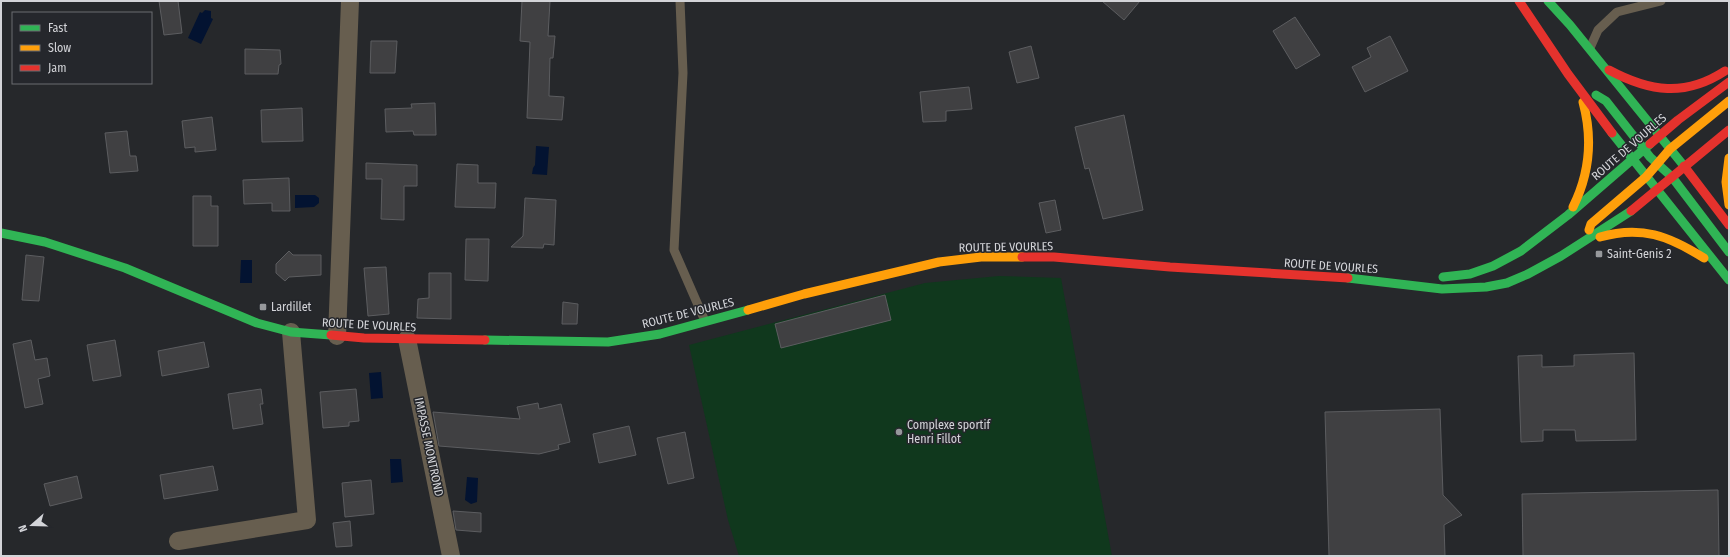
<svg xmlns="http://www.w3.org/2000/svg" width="1730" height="557" font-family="'Fira Sans Condensed',sans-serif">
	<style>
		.green { fill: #10381d }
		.water { fill: #031331 }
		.building { fill: #404042; stroke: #5c5d60 }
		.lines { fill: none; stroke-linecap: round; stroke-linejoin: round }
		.lane { stroke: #675e4f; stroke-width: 9 }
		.street { stroke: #675e4f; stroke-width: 18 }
		.fast { stroke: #30b455; stroke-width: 9 }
		.slow { stroke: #ff9f0a; stroke-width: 9 }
		.jam { stroke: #e5322d; stroke-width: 9 }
		.poi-dot { fill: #96989b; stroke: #25272c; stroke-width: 1.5 }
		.labels { text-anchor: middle; stroke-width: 3; stroke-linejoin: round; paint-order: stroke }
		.street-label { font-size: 12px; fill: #d3d4d8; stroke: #25272c }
		.poi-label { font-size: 12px; fill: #d3d4d8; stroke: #25272c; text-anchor: start }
	</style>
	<rect width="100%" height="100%" fill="#26282b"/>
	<path class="green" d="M 999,276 L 1061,278 L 1112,556 L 739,556 L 728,520 L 689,345 L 925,283 Z"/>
	<path class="water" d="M 205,10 L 211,11 L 211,18 L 213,19 L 201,44 L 188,38 L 200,12 L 202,13 Z
		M 536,146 L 549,147 L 547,175 L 532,174 L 533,168 L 535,165 Z
		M 295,195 L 315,195 L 319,198 L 319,203 L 314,207 L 295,208 Z
		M 241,260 L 252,260 L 252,283 L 240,283 Z
		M 381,372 L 383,398 L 371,399 L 369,373 Z
		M 390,459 L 401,459 L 403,482 L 391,483 Z
		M 467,477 L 478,478 L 477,502 L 471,504 L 465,500 Z"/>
	<path class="building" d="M 159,1 L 178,1 L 182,33 L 164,35 Z
		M 522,1 L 550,1 L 548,36 L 555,36 L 553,58 L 550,58 L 549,96 L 564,97 L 562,120 L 527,118 L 530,42 L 520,41 Z
		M 1102,1 L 1140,1 L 1124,20 Z
		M 1295,17 L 1320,55 L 1296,69 L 1273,31 Z
		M 1390,36 L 1408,71 L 1365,92 L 1352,67 L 1371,57 L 1367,48 Z
		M 371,41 L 397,41 L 395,73 L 370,73 Z
		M 1031,46 L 1039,78 L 1017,83 L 1009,52 Z
		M 245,49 L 280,50 L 281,64 L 279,65 L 278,74 L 245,74 Z
		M 969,87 L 972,109 L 946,111 L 946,121 L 923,122 L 920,92 Z
		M 435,103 L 436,135 L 414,135 L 413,131 L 386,132 L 385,109 L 412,108 L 411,104 Z
		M 302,108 L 303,141 L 262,142 L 261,110 Z
		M 1124,115 L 1143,210 L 1103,219 L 1089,168 L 1085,169 L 1075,127 Z
		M 212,117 L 216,150 L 195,152 L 195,147 L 185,148 L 182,121 Z
		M 127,131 L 130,156 L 136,156 L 138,171 L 110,173 L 105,133 Z
		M 366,163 L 417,165 L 417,186 L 404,186 L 404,220 L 381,219 L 382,179 L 366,179 Z
		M 457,164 L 478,165 L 478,183 L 496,183 L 495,208 L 455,207 Z
		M 289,178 L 290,211 L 272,211 L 272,203 L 244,204 L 243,180 Z
		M 193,196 L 211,196 L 211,206 L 218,206 L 218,246 L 193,246 Z
		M 525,198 L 556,200 L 554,245 L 544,244 L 543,248 L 511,247 L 523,236 Z
		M 1055,200 L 1061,230 L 1046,233 L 1039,203 Z
		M 466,239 L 489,239 L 488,281 L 465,280 Z
		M 289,251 L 293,255 L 321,255 L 321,275 L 289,277 L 285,281 L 276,273 L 276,264 Z
		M 26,255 L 44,257 L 39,301 L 22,300 Z
		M 386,267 L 389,314 L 368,316 L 364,268 Z
		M 429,273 L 451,273 L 451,319 L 417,318 L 418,299 L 429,298 Z
		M 885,295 L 891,320 L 781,348 L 775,324 Z
		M 563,302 L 578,304 L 577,324 L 562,324 Z
		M 31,340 L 35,360 L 47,358 L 50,376 L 38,379 L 43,404 L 25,408 L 13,344 Z
		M 115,340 L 121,376 L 93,381 L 87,345 Z
		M 204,342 L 209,367 L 162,376 L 158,351 Z
		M 1634,353 L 1636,440 L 1576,441 L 1575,430 L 1543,430 L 1543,441 L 1521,442 L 1518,356 L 1542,355 L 1542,367 L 1574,366 L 1574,355 Z
		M 261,389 L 263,404 L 260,404 L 263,424 L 233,429 L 228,394 Z
		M 356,389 L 359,421 L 349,422 L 349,426 L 323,428 L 320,392 Z
		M 538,403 L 539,409 L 561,404 L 570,442 L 558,445 L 559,449 L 539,454 L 439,446 L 433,412 L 520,419 L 517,407 Z
		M 1440,409 L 1443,495 L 1462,515 L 1444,525 L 1445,556 L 1329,556 L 1325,412 Z
		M 629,426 L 636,455 L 599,463 L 593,434 Z
		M 685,432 L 694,478 L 668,484 L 657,438 Z
		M 213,466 L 218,490 L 164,499 L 160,475 Z
		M 77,476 L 82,498 L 50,506 L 44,484 Z
		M 371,480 L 374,514 L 345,517 L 342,483 Z
		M 1718,490 L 1719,556 L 1523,556 L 1522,494 Z
		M 453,511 L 481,513 L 481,532 L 456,530 Z
		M 350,521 L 352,546 L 336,547 L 333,523 Z"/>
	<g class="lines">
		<path class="lane" d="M 680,1 L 683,73 L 674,250 L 705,321
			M 1590,48 L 1598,30 L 1617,12 L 1661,1"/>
		<path class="street" d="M 337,336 L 350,1
			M 407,339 L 451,556
			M 178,541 L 307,520 L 291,332"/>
		<path class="fast" d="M 1548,1 L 1570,25 L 1684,166
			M 1596,95 L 1606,101 L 1650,157 L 1672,177 L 1729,252
			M 1612,133 L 1729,280
			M 1,233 L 45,242 L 125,268 L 257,323 L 291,332 L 331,335
			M 1443,277 L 1470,274 L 1493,266 L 1521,251 L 1568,215 L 1650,144
			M 1348,278 L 1442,289 L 1486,287 L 1507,283 L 1528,274 L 1561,256 L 1631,211
			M 485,340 L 608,342 L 660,334 L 748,310"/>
		<path class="slow" d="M 1729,158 L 1726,182 L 1729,205
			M 1573,207 C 1590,173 1593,139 1583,102
			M 1589,230 L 1591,224 L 1646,177 L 1670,149 L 1729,101
			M 1600,237 C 1641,225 1669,236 1704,258
			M 748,310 L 804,294 L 939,262 L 981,257 L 1022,257"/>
		<path class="jam" d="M 1519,1 L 1568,74 L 1612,133
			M 1609,70 C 1650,92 1685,97 1725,71
			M 1650,144 L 1678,120 L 1729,82
			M 1684,166 L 1729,225
			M 1631,211 L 1729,130
			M 1022,257 L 1054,257 L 1170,267 L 1348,278
			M 331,335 L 364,338 L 485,340"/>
	</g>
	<g class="poi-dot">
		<rect x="1595" y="250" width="8" height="8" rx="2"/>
		<rect x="259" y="303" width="8" height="8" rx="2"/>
		<circle cx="899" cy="432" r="4"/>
	</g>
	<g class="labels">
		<g class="street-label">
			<text transform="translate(1629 147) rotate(-41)" y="4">ROUTE DE VOURLES</text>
			<text transform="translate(1006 247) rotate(-1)" y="4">ROUTE DE VOURLES</text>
			<text transform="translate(1331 266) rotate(4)" y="4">ROUTE DE VOURLES</text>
			<text transform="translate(688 313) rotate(-14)" y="4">ROUTE DE VOURLES</text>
			<text transform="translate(369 325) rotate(3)" y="4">ROUTE DE VOURLES</text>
			<text transform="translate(429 447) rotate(78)" y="4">IMPASSE MONTROND</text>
		</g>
		<g class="poi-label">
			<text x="1607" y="258">Saint-Genis 2</text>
			<text x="271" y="311">Lardillet</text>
			<text x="907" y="429">Complexe sportif<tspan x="907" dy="14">Henri Fillot</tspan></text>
		</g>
	</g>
	<rect width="1730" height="557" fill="none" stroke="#d3d4d8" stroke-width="4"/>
	<rect x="12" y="12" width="140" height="72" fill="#25272c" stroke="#6b6c71"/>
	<rect x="20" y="25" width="20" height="6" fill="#30b455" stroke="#6b6c71"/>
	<text x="48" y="32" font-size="12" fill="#d3d4d8">Fast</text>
	<rect x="20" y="45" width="20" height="6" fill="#ff9f0a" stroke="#6b6c71"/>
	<text x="48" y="52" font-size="12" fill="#d3d4d8">Slow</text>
	<rect x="20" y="65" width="20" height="6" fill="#e5322d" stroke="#6b6c71"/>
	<text x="48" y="72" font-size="12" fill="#d3d4d8">Jam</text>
	<g transform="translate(32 525) rotate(250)" stroke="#25272c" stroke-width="3" paint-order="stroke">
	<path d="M0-3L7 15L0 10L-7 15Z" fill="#d3d4d8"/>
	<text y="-6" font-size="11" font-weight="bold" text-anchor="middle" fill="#d3d4d8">N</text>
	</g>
</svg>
